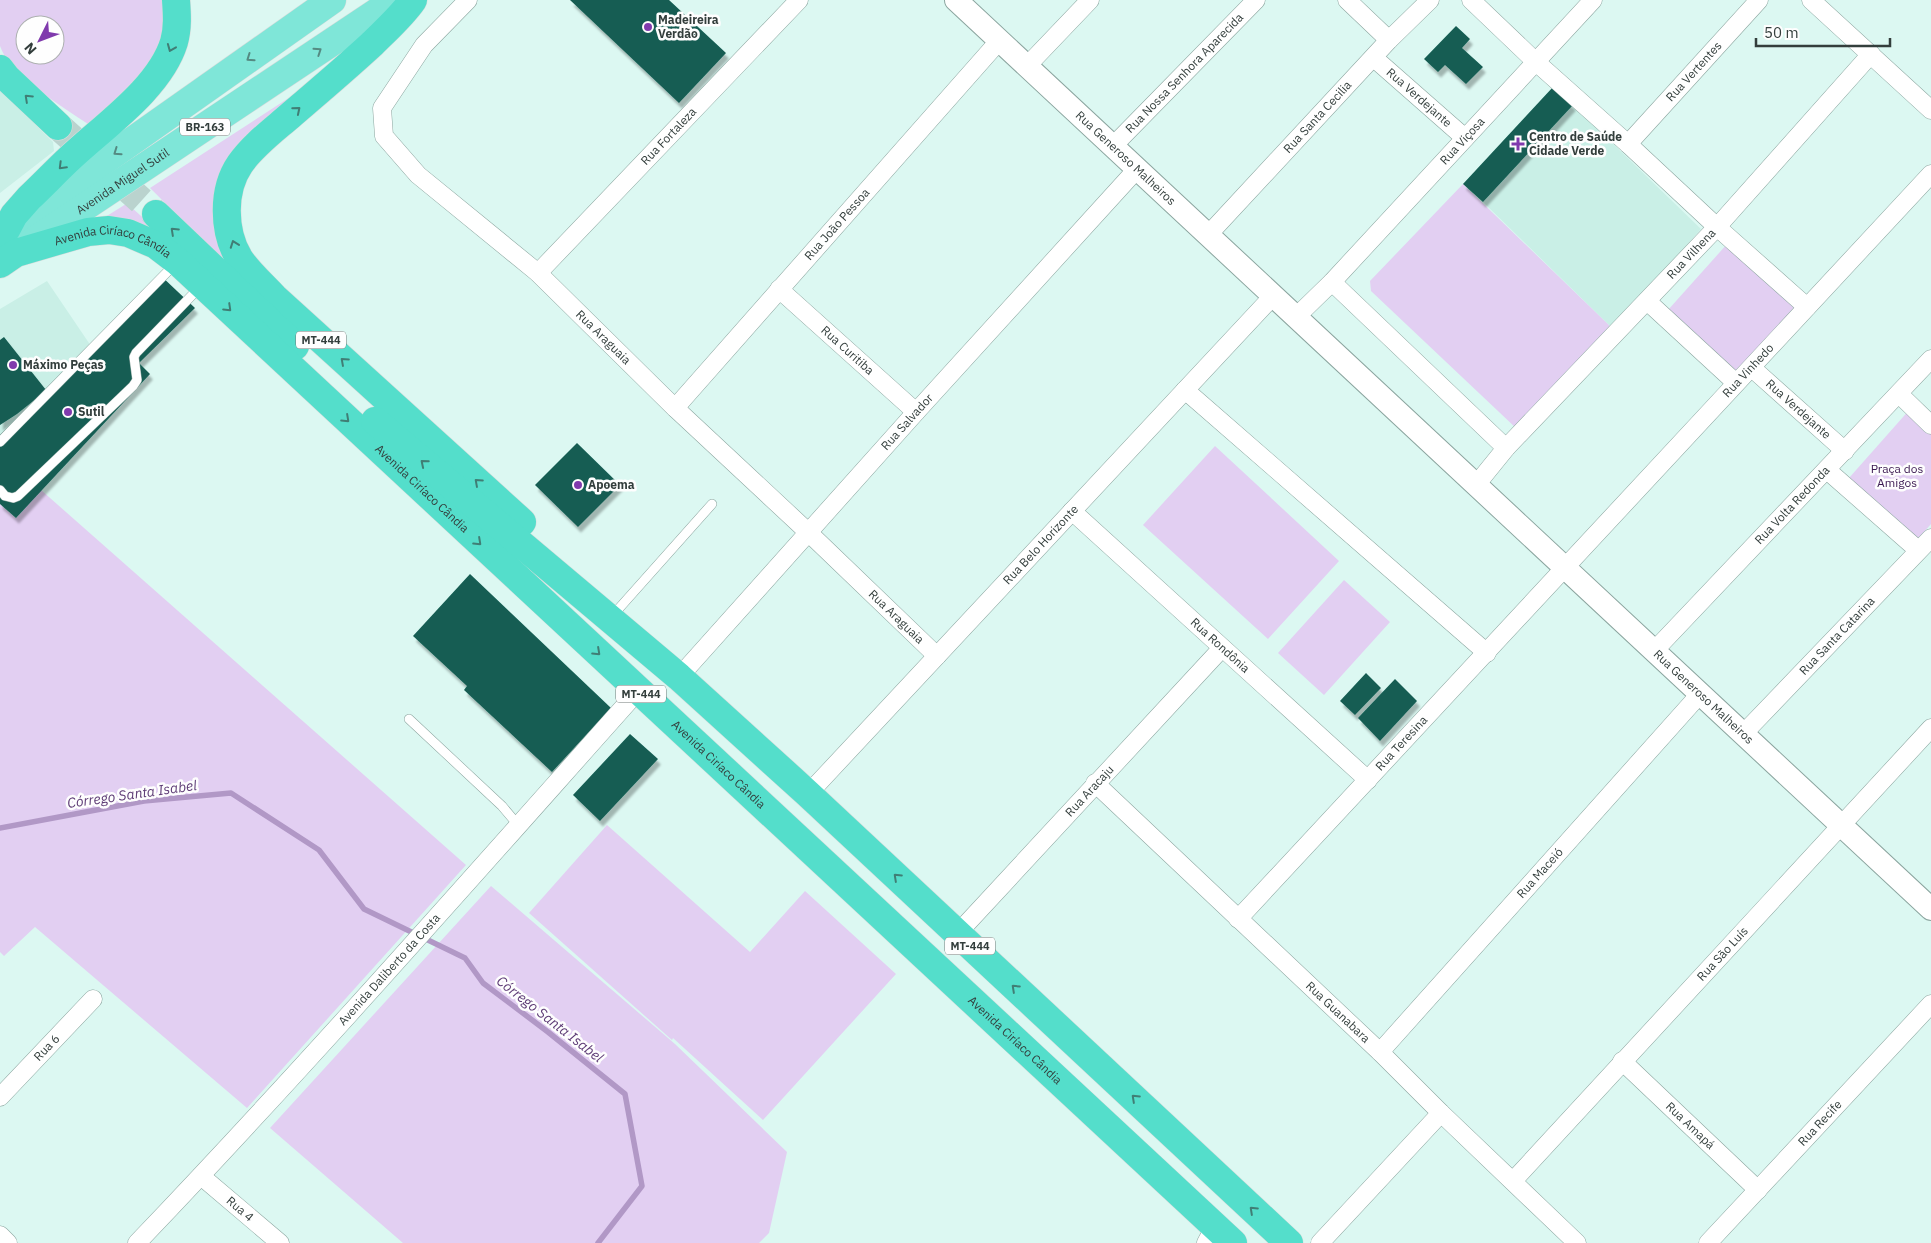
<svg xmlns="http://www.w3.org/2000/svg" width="1931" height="1243" font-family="'IBM Plex Sans',sans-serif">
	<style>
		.built { fill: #c9efe6 }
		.green { fill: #e2cff2; fill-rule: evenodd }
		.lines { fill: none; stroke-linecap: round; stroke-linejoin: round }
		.stream { stroke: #b198c6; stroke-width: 5.5 }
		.building { fill: #145d52; filter: url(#shadow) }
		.trunk-tunnel { stroke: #bad3ce; stroke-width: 28; stroke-dasharray: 28 14; stroke-linecap: butt }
		.service-casing { stroke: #8ba59f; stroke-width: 10 }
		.minor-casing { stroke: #8ba59f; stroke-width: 19 }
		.tertiary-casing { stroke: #8ba59f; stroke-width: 24 }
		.primary-casing { stroke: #dadcdc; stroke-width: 29 }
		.trunk-casing { stroke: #dadcdc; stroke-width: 29 }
		.service { stroke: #fff; stroke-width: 9 }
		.minor { stroke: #fff; stroke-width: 18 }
		.tertiary { stroke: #fff; stroke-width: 22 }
		.primary { stroke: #7fe6d8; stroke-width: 28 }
		.trunk { stroke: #54decb; stroke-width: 28 }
		.oneway { stroke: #407e75 }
		.oneway2 { stroke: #558a82 }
		.poi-dot { fill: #803aad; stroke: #fefefe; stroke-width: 2 }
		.labels { text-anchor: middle; stroke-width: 5; stroke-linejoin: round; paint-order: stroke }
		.shield { fill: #fefefe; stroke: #707876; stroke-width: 1 }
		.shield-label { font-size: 11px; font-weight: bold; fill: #333e3c }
		.poi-label { font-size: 12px; font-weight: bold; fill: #333e3c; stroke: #fefefe; text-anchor: start }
		.street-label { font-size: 12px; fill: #333e3c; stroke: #fefefe }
		.park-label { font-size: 12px; fill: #3a1850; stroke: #fefefe }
		.water-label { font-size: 14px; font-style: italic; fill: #5d3b75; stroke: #fefefe }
	</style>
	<defs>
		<filter id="shadow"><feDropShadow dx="3" dy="5.5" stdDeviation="1" flood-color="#0004"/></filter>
	</defs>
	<rect width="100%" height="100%" fill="#dcf8f2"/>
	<path class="built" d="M 0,89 L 53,142 L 54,151 L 0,193 Z
		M 1573,105 L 1701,229 L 1612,328 L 1483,202 Z
		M 47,281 L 91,346 L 0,435 L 0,309 Z"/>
	<path class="green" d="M 0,0 L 163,0 C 163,8 165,16 165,23 C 163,63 115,99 88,124 C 64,108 9,74 0,46 C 0,37 0,11 0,0 ZM 25,25 L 55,25 L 55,55 L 25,55 Z
		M 307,86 L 235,155 L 233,270 L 150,188 Z
		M 1463,184 L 1612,328 L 1517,429 L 1371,291 L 1370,281 Z
		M 126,204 L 131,207 L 187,257 L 102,219 Z
		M 1728,243 L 1801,310 L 1737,373 L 1668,310 Z
		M 1911,408 L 1931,426 L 1931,524 L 1916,541 L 1849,478 Z
		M 1215,446 L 1339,561 L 1268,639 L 1143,525 Z
		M 41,490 L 466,865 L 247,1108 L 35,927 L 4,956 L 0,952 L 0,504 L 16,518 Z
		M 1344,580 L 1390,622 L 1324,695 L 1278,653 Z
		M 607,825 L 750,952 L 805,891 L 896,974 L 763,1120 L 673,1038 L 672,1040 L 529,913 Z
		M 491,886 L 675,1044 L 787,1152 L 769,1233 L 759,1243 L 403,1243 L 270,1128 Z"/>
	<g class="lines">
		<path class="stream" d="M 0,828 L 144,801 L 231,793 L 319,850 L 364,909 L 465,958 L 483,983 L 548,1032 L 625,1094 L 642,1186 L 598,1243"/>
	</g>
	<path class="building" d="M 570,0 L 669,0 L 726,53 L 679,103 Z
		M 1456,26 L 1470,39 L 1462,48 L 1483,67 L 1466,84 L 1445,65 L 1438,72 L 1424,59 Z
		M 1553,87 L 1573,105 L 1483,202 L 1463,184 Z
		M 159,274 L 195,308 L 139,363 L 150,374 L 16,518 L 0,504 L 0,435 L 42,394 L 17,414 L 0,425 L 0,340 L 4,337 L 46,390 L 91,346 Z
		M 577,443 L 620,485 L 578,527 L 535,485 Z
		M 470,574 L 611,708 L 552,772 L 464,690 L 467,686 L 413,636 Z
		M 1366,673 L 1381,688 L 1355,715 L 1340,701 Z
		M 1395,679 L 1417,701 L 1380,741 L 1358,718 Z
		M 630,734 L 658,759 L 600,821 L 573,795 Z"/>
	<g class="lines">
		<path class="trunk-tunnel" d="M 58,126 L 156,214"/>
		<g class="service-casing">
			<path id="service" d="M 0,442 L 175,264
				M 0,490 L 5,496 L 13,498 L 18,496 L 133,386 L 137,380 L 134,357 L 136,353 L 200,287
				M 614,614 L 712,504
				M 409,719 L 502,806 L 518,825"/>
		</g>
		<g class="minor-casing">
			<g id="minor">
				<path id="s1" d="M 468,0 L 424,45 L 382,108 L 384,136 L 418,175 L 538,273 L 675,408 L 809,533 L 937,656"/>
				<path d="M 1347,0 L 1389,40"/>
				<path d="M 1471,0 L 1536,62 L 1628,144 L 1717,227 L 1807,307"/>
				<path d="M 1811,0 L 1931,110"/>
				<path id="s2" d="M 1374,58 L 1465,138"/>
				<path d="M 1027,66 L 1090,0"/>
				<path id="s3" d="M 1628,144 L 1759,0"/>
				<path id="s4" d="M 1113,146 L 1256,0"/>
				<path id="s5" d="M 1208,235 L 1389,40 L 1430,0"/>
				<path id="s6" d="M 538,273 L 799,0"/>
				<path id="s7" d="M 1332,282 L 1593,0"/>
				<path id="s8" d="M 779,289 L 916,412"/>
				<path d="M 1647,301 L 1736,383"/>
				<path d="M 1296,317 L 1332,282 L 1506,448"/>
				<path id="s9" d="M 1752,368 L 1845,451"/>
				<path d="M 1185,390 L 1487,653"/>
				<path d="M 1899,394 L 1931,425"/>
				<path id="s10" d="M 675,408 L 999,41"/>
				<path d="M 1827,470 L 1918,550"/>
				<path id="s11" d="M 1476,485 L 1506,448 L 1717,227 L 1871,54"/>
				<path id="s12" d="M 1072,511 L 1368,780"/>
				<path id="s13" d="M 1654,651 L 1931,359"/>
				<path id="s14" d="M 679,677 L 916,412 L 1137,169"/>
				<path id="s15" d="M 1743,734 L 1931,538"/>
				<path id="s16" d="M 1095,783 L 1380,1052 L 1441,1113 L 1577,1243"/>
				<path id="s17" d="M 808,794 L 1273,296"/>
				<path id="s18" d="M 1238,919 L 1931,174"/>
				<path id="s19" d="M 957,934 L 1222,648"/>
				<path id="s20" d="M 1380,1052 L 1700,694"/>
				<path id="s21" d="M 1622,1061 L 1758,1190"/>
				<path id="s22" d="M 0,1097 L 93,999"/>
				<path id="s23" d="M 201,1176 L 280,1243"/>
				<path id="s24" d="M 1513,1181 L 1931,728"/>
				<path d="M 0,1235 L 8,1243"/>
				<path id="s25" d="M 137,1243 C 309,1063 473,876 638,691"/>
				<path d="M 1206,1243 L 1215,1226"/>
				<path d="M 1320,1243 L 1441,1113"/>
				<path id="s26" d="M 1708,1243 L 1931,1004"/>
			</g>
		</g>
		<g class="tertiary-casing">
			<g id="tertiary">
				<path id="s27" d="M 956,0 L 1931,909"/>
			</g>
		</g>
		<g class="primary-casing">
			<g id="primary">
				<path d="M 13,225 L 332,0"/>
				<path id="s28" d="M 23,248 L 395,0"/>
			</g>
		</g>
		<g class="trunk-casing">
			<g id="trunk">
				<path d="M 413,0 C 402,16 386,30 372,44 C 346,68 319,91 292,114 C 275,129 253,145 240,164 C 222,190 223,231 239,258 C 248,272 263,285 274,297 L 522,522"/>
				<path d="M 0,69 L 7,78 L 58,126"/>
				<path d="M 156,214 L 295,346"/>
				<path d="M 0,234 L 6,230 L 14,215 L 29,198 C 43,185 56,171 70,158 C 104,126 160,88 174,42 C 178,28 177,14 176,0"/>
				<path id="s29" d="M 0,264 L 16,253 L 88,232 L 109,230 L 128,233 L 156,245 L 177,261 L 1233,1243"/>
				<path d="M 375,421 L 679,677 L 808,794 L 1289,1243"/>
			</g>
		</g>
		<use href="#service" class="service"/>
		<use href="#minor" class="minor"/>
		<use href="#tertiary" class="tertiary"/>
		<use href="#primary" class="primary"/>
		<use href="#trunk" class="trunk"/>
	</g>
	<defs><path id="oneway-chevron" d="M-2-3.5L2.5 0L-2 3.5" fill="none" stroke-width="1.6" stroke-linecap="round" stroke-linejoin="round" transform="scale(1.25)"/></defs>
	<g class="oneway">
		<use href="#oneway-chevron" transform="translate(171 48) rotate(112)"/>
		<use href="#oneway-chevron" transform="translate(28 98) rotate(-137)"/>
		<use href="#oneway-chevron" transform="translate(297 110) rotate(-40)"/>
		<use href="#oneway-chevron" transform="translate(62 166) rotate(135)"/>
		<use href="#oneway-chevron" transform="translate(174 231) rotate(-137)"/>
		<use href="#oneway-chevron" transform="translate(234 244) rotate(-110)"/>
		<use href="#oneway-chevron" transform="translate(228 308) rotate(44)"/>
		<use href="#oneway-chevron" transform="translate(344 361) rotate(-138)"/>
		<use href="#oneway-chevron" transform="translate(346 419) rotate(43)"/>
		<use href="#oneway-chevron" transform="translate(424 463) rotate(-140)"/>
		<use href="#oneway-chevron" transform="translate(478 482) rotate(-138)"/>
		<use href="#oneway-chevron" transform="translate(478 542) rotate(43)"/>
		<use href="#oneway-chevron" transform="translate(597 652) rotate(43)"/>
		<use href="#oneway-chevron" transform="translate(897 877) rotate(-137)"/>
		<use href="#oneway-chevron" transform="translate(1015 988) rotate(-137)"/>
		<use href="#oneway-chevron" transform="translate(1135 1098) rotate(-137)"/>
		<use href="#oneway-chevron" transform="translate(1253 1210) rotate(-137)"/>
	</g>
	<g class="oneway2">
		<use href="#oneway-chevron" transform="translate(318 51) rotate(-34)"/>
		<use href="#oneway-chevron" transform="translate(250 58) rotate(145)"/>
		<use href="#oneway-chevron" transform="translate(117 152) rotate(145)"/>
	</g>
	<g class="poi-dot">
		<circle cx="648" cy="27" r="5"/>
		<path d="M1515.5 136.5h5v5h5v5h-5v5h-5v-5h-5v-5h5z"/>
		<circle cx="13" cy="365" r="5"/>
		<circle cx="68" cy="412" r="5"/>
		<circle cx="578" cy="485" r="5"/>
	</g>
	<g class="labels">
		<g class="shield">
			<rect x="180" y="118.5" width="50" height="17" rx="4"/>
			<rect x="296" y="331.5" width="50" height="17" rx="4"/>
			<rect x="616" y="685.5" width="50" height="17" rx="4"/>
			<rect x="945" y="937.5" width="50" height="17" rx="4"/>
		</g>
		<g class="shield-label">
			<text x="205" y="131">BR-163</text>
			<text x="321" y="344">MT-444</text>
			<text x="641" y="698">MT-444</text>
			<text x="970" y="950">MT-444</text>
		</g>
		<g class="poi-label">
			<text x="658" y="24">Madeireira<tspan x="658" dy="14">Verdão</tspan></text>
			<text x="1529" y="141">Centro de Saúde<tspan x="1529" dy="14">Cidade Verde</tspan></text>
			<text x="23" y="369">Máximo Peças</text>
			<text x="78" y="416">Sutil</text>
			<text x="588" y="489">Apoema</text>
		</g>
		<g class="street-label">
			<text dy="4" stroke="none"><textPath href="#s3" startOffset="98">Rua Vertentes</textPath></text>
			<text dy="4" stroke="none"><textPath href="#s4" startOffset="102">Rua Nossa Senhora Aparecida</textPath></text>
			<text dy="4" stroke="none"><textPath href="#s2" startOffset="60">Rua Verdejante</textPath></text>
			<text dy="4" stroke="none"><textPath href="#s5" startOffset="161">Rua Santa Cecilia</textPath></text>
			<text dy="4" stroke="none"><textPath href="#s6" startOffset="189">Rua Fortaleza</textPath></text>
			<text dy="4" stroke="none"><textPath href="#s7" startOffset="192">Rua Viçosa</textPath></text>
			<text dy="4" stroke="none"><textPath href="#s27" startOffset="232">Rua Generoso Malheiros</textPath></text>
			<text dy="4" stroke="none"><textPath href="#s28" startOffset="120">Avenida Miguel Sutil</textPath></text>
			<text dy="4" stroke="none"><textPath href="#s10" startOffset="245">Rua João Pessoa</textPath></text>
			<text dy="4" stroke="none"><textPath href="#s29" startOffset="121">Avenida Ciríaco Cândia</textPath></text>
			<text dy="4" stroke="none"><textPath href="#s11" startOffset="316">Rua Vilhena</textPath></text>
			<text dy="4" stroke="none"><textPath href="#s1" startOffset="465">Rua Araguaia</textPath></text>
			<text dy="4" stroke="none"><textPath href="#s8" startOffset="92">Rua Curitiba</textPath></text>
			<text dy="4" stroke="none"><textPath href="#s18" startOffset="749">Rua Vinhedo</textPath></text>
			<text dy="4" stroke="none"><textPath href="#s9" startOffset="62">Rua Verdejante</textPath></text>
			<text dy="4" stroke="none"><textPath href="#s14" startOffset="342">Rua Salvador</textPath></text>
			<text dy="4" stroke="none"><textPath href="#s29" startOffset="526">Avenida Ciríaco Cândia</textPath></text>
			<text dy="4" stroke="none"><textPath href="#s13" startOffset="201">Rua Volta Redonda</textPath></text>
			<text dy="4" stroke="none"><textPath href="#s17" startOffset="341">Rua Belo Horizonte</textPath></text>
			<text dy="4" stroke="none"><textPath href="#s1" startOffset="870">Rua Araguaia</textPath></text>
			<text dy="4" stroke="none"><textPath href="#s15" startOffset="136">Rua Santa Catarina</textPath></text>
			<text dy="4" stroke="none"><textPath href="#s12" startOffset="200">Rua Rondônia</textPath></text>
			<text dy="4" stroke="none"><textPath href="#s27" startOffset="1022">Rua Generoso Malheiros</textPath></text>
			<text dy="4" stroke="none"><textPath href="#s18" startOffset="240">Rua Teresina</textPath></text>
			<text dy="4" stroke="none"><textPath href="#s29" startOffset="931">Avenida Ciríaco Cândia</textPath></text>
			<text dy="4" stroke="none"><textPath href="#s19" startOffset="195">Rua Aracaju</textPath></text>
			<text dy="4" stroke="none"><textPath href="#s20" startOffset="240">Rua Maceió</textPath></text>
			<text dy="4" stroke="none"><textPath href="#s24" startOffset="309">Rua São Luís</textPath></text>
			<text dy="4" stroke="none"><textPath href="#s25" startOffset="372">Avenida Daliberto da Costa</textPath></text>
			<text dy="4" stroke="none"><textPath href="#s16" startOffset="334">Rua Guanabara</textPath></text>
			<text dy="4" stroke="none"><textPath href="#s29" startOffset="1336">Avenida Ciríaco Cândia</textPath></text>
			<text dy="4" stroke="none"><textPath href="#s22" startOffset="68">Rua 6</textPath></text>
			<text dy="4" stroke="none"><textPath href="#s26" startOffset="164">Rua Recife</textPath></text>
			<text dy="4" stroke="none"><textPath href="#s21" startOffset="94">Rua Amapá</textPath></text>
			<text dy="4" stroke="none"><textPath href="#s23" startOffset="51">Rua 4</textPath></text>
		</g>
		<g class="park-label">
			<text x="1897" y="473">Praça dos<tspan x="1897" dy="14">Amigos</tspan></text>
		</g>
		<g class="water-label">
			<text transform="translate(132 794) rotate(-8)" y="5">Córrego Santa Isabel</text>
			<text transform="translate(550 1019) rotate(38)" y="5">Córrego Santa Isabel</text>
		</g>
	</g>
	<g transform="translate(40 40) rotate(228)"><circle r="24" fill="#fefefe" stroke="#adb1b0"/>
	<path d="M0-4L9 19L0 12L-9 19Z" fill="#803aad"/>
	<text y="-8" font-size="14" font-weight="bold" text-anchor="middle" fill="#333e3c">N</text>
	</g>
	<path d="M1756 38v8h134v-8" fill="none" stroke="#333e3c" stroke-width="2.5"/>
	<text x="1764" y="38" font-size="15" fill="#333e3c" stroke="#fefefe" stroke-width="4" paint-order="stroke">50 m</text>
</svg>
